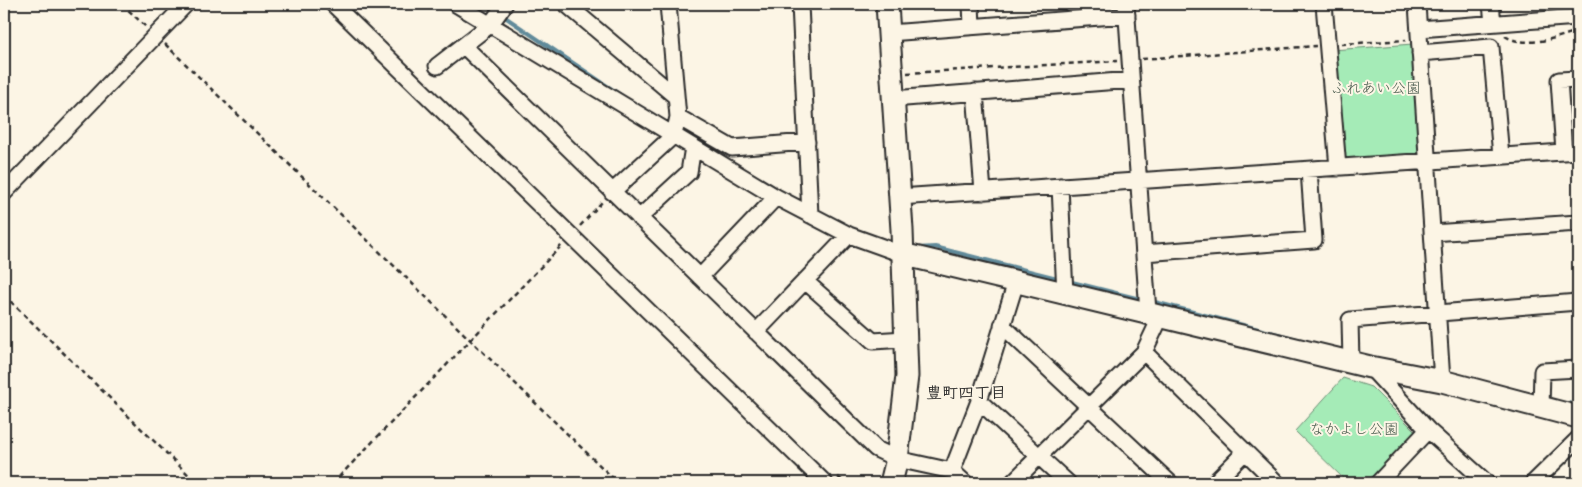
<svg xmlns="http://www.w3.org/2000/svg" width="1582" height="487" font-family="'Balsamiq Sans','Klee One',sans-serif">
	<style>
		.green { fill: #a5ebb7; stroke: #688b71 }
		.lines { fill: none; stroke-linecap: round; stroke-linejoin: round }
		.stream { stroke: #608a9a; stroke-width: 4 }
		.street-casing { stroke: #2b2b2b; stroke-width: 19 }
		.secondary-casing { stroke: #2b2b2b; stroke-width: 25 }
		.path { stroke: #2b2b2b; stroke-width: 2.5; stroke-dasharray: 5 4; stroke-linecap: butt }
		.street { stroke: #fcf5e5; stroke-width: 15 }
		.secondary { stroke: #fcf5e5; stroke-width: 21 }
		.labels { text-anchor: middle; stroke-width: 4; stroke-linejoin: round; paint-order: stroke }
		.park-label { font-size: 15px; fill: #4a5b4e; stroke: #fcf5e5 }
		.neighbourhood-label { font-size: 16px; font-weight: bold; fill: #2b2b2b; stroke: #fcf5e5 }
	</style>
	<rect width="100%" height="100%" fill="#fcf5e5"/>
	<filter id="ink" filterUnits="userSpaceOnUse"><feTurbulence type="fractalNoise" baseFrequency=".02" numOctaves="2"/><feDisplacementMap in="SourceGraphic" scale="10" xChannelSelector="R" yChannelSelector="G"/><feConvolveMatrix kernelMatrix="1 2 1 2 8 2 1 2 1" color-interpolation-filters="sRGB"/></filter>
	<g filter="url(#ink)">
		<path class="green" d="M 1413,44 L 1422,154 L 1344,159 L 1332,50 Z
			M 1343,378 L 1371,387 L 1415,431 L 1366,483 L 1348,483 L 1295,431 Z"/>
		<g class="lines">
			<path class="stream" d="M 485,4 L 496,11
				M 502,15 L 622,96
				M 917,248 L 935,247 L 1061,279
				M 1068,281 L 1144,300
				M 1151,301 L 1301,340
				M 1568,403 L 1578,406"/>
			<g class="street-casing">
				<path id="street" d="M 333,4 L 825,483
					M 456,4 L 776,197 L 849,235 L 902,254
					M 566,4 L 675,96
					M 800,4 L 810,215
					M 971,4 L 972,26
					M 1126,4 L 1148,312
					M 1324,4 L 1338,168
					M 1417,4 L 1442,381
					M 1491,4 L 1493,23
					M 1419,29 L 1578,17
					M 889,33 L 1127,15
					M 464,46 L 876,449 L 897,459 L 952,471
					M 1420,53 L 1491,47 L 1501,156
					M 437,66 L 490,25 L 505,4
					M 975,92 L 983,192
					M 893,99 L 1131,80
					M 678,117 L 732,148 L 807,142
					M 1564,152 L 1559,80 L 1578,79
					M 1060,186 L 1065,294
					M 612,192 L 674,135 L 678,117 L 668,4
					M 4,193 L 186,4
					M 899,197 L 1578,151
					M 639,218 L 689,172 L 693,147
					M 1432,233 L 1578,223
					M 1144,253 L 1314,240 L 1309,170
					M 700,277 L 776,197
					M 805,281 L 873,341 L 905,339
					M 1002,325 L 1170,483
					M 756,332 L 849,235
					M 1144,352 L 1277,483
					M 1351,362 L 1350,320 L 1578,302
					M 1370,367 L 1428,430 L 1487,483
					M 979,401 L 1068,483
					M 1541,408 L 1542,371 L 1578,369
					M 965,483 L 952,471 L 979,401 L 1016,282
					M 1012,483 L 1144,352 L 1161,316
					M 1214,483 L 1245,452
					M 1378,483 L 1428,430
					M 1533,483 L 1578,439"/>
			</g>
			<g class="secondary-casing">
				<path id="secondary" d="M 887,4 L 902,230 L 907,376 L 897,459 L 891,483
					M 902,254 L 1370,367 L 1442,381 L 1578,417"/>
			</g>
			<path class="path" d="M 122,4 L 146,27
				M 1505,36 C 1523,48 1555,39 1574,32
				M 165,44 L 618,483
				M 1341,44 L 1406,40
				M 1142,59 L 1316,46
				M 907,73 L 1117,61
				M 580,226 L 603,201
				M 4,295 L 197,483
				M 838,477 L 845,483
				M 333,483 L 562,245"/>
			<use href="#street" class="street"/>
			<use href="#secondary" class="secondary"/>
		</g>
	</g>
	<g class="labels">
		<g class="park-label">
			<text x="1376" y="93">ふれあい公園</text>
			<text x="1354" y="434">なかよし公園</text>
		</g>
		<g class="neighbourhood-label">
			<text x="966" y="398">豊町四丁目</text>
		</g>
	</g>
	<rect width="1582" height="487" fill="none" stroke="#fcf5e5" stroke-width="20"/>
	<rect x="10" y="10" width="1562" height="467" fill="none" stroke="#2b2b2b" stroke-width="2" filter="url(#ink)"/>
</svg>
